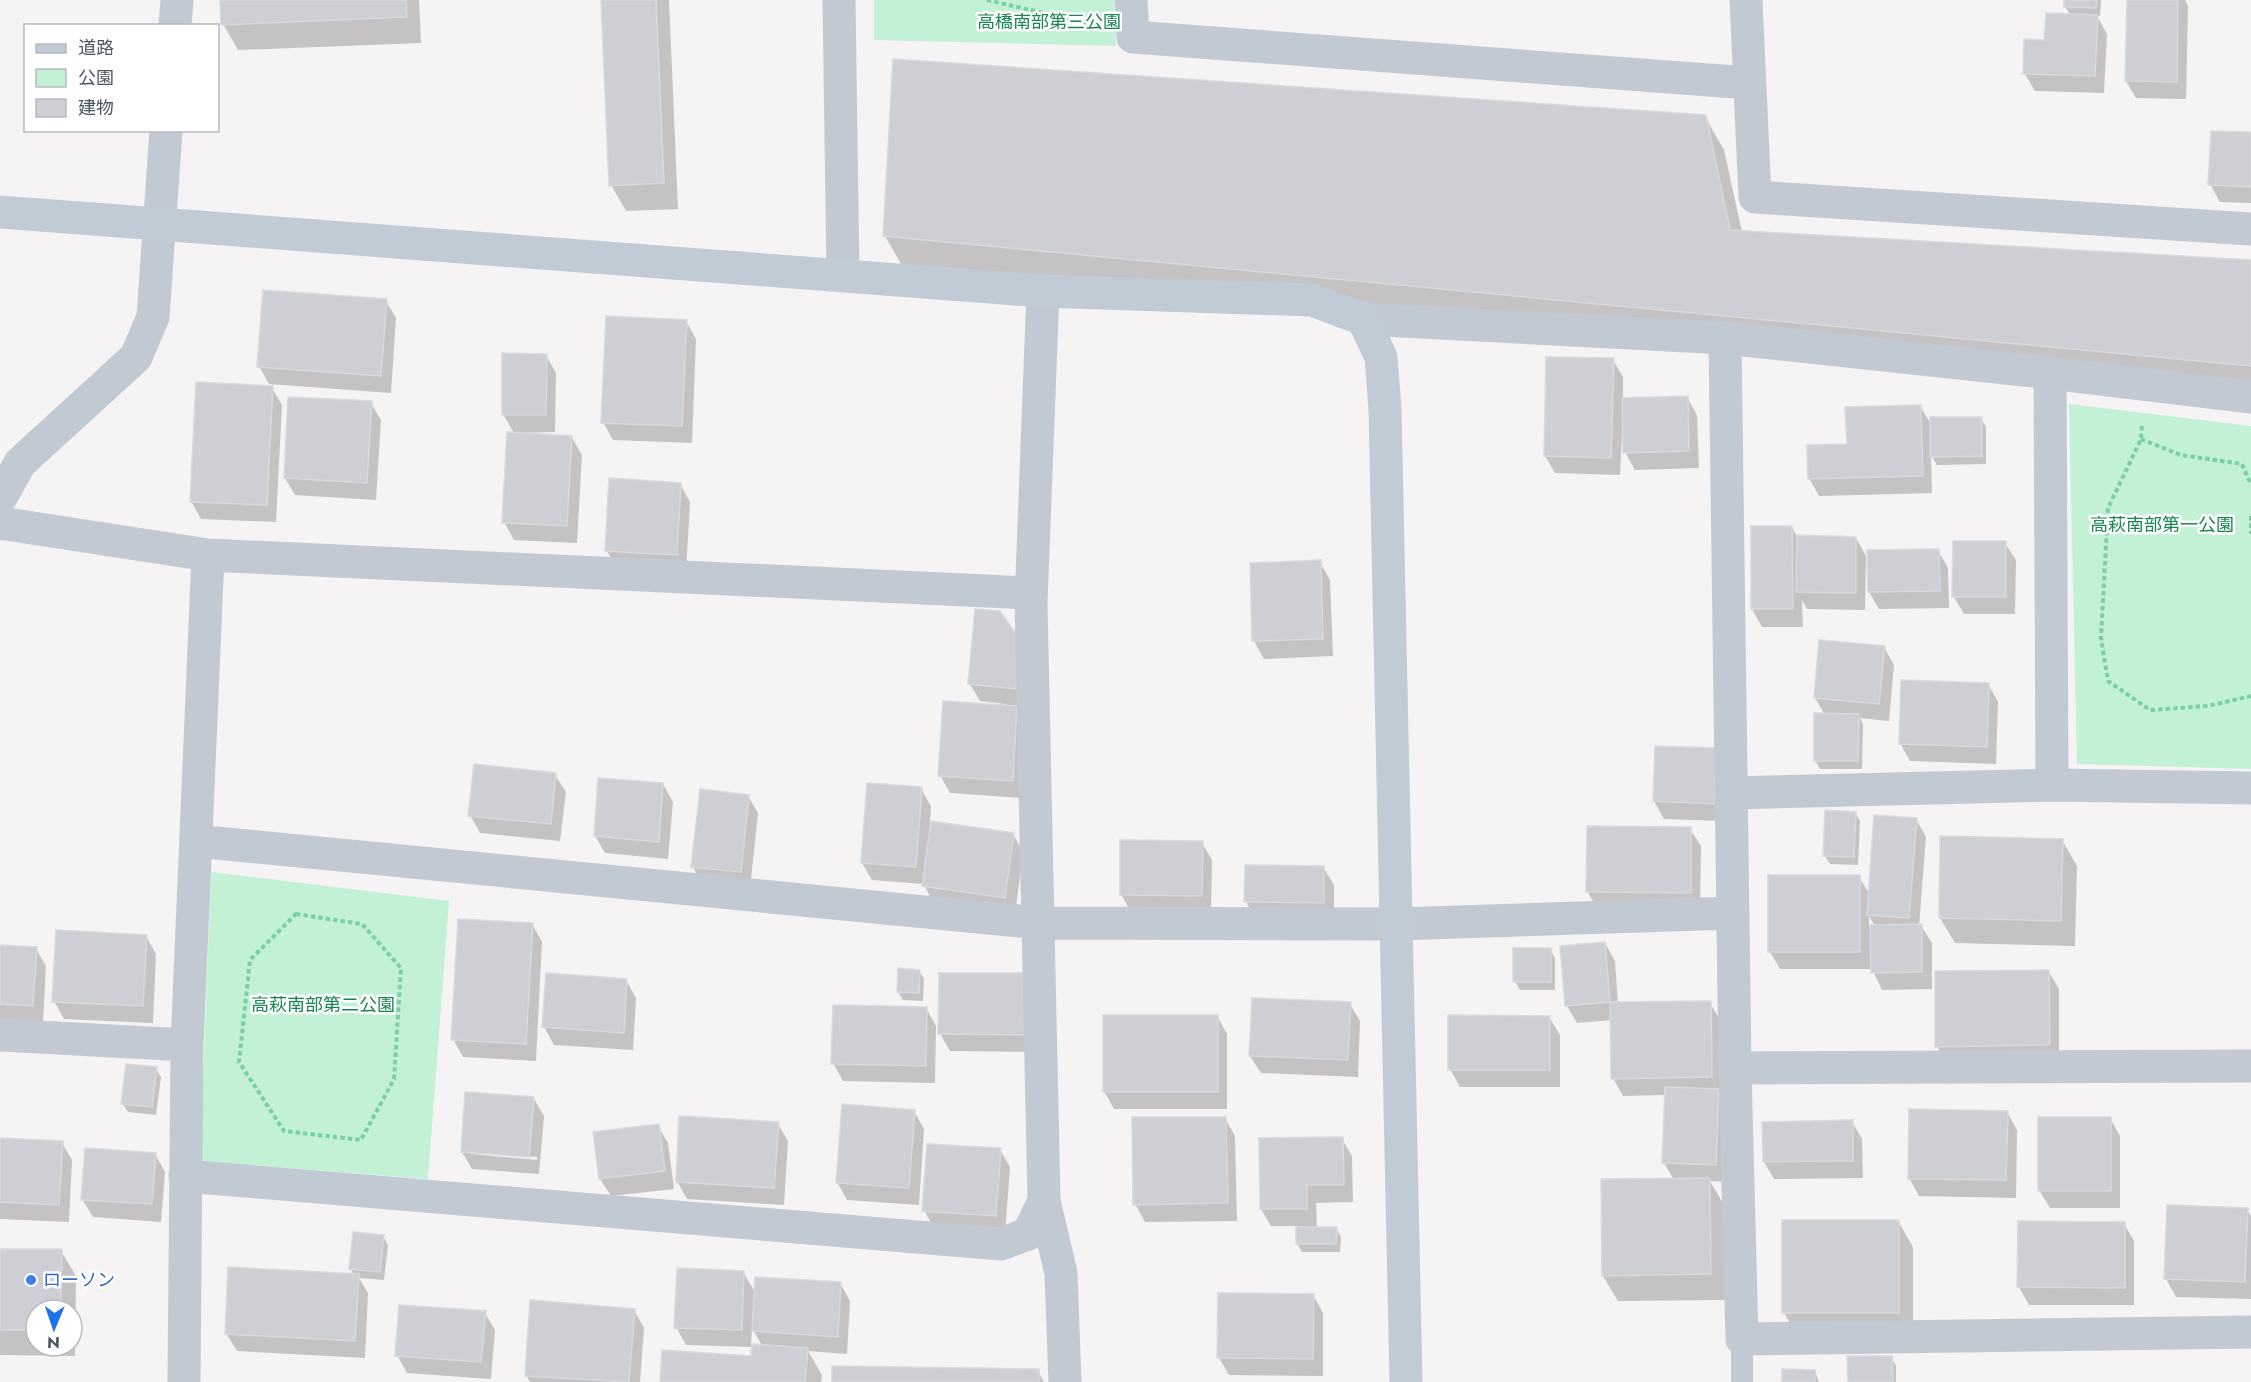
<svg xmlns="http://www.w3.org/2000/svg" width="2251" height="1382" font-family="Jost,'Noto Sans JP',sans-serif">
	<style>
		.green { fill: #c3f1d5 }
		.shadow { fill: #0003; fill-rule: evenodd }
		.building { fill: #cdcfd5; stroke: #d7d9de; stroke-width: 1.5 }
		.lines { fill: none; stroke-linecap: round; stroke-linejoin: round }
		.path { stroke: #7ad0a6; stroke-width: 4; stroke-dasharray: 4.5 3; stroke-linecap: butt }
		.lane { stroke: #c1cad2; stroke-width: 22 }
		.street { stroke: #c1cad2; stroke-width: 33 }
		.secondary { stroke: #c1cbd6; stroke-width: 33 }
		.shop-dot { fill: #3f7fe0; stroke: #fff; stroke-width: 2 }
		.labels { text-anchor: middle; stroke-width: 5; stroke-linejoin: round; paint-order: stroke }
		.park-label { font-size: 18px; fill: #17864f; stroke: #fff }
		.shop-label { font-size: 18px; fill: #366cbe; stroke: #fff; text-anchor: start }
	</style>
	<rect width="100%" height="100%" fill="#f5f3f3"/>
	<path class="green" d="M 874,0 L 1114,0 L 1116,46 L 874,40 Z
		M 2069,404 L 2251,426 L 2251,769 L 2077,764 Z
		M 211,872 L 449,901 L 428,1179 L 200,1161 Z"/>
	<path class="shadow" d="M 222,0 L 419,0 L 421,43 L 238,50 L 223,24 Z
		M 603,0 L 669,0 L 678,209 L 626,211 L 611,185 Z
		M 2066,0 L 2101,0 L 2100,16 L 2097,16 L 2107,34 L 2104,93 L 2035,91 L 2025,74 L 2046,41 L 2070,15 L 2065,6 Z
		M 2128,0 L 2185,0 L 2188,6 L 2186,99 L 2136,98 L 2126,81 Z
		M 1705,117 L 1724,150 L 1742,232 L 2251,261 L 2251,396 L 904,269 L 885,236 Z
		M 2251,134 L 2251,203 L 2220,202 L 2210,184 Z
		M 386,301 L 396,318 L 391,393 L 269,384 L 259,366 Z
		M 686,321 L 696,339 L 692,443 L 613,440 L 603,422 Z
		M 546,355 L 556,373 L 555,432 L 514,433 L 503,414 Z
		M 1613,360 L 1623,377 L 1623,400 L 1687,397 L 1697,415 L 1699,468 L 1635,470 L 1625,452 L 1624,433 L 1622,433 L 1620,475 L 1555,473 L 1545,456 Z
		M 272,388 L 282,405 L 276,522 L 201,519 L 191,501 Z
		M 371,403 L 381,420 L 376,500 L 295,495 L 285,478 Z
		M 1920,406 L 1932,426 L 1981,418 L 1986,427 L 1986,464 L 1937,465 L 1931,455 L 1932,493 L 1819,496 L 1809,478 Z
		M 572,438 L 582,455 L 577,543 L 514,540 L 504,522 Z
		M 680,484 L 690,502 L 686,572 L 617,568 L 607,551 Z
		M 1792,527 L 1797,537 L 1856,538 L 1866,556 L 1865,610 L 1807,609 L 1802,600 L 1803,627 L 1762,627 L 1752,609 L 1752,528 Z
		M 2005,543 L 2016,560 L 2015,614 L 1964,614 L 1954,597 Z
		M 1938,550 L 1948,568 L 1949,608 L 1879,609 L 1869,592 Z
		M 1320,562 L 1330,580 L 1333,656 L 1264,659 L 1254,641 L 1251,564 Z
		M 999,612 L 1026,706 L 1015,705 L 1027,725 L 1022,798 L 950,793 L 940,775 L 1005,706 L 1005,704 L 980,701 L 970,684 Z
		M 1884,647 L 1894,665 L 1889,721 L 1860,718 L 1863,724 L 1862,769 L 1820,769 L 1815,760 L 1825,715 L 1815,698 Z
		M 1988,684 L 1998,702 L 1996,764 L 1910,761 L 1900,743 Z
		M 1715,749 L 1723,821 L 1664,819 L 1654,801 Z
		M 555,775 L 566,792 L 560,841 L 480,833 L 470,815 Z
		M 663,784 L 673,802 L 668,859 L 605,853 L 595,836 Z
		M 921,789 L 931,806 L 930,822 L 1013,834 L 1023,852 L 1015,915 L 933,903 L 924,884 L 872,880 L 862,863 Z
		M 748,796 L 758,813 L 750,889 L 703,885 L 693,867 Z
		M 1855,813 L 1860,821 L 1858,865 L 1830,864 L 1825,856 Z
		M 1916,819 L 1926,837 L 1919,926 L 1921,926 L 1932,943 L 1932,989 L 1882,990 L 1872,969 L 1780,969 L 1770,952 L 1859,877 L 1870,895 ZM 1869,916 L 1875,926 L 1869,926 Z
		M 1690,829 L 1701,846 L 1700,910 L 1598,909 L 1587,891 Z
		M 2062,840 L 2077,866 L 2075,946 L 1955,943 L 1940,918 Z
		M 1202,843 L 1212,860 L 1211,913 L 1131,912 L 1121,894 Z
		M 1323,867 L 1334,885 L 1334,920 L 1256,919 L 1246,902 Z
		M 532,924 L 542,942 L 536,1061 L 463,1057 L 453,1039 Z
		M 146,936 L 156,954 L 153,1023 L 64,1019 L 54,1001 Z
		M 1605,943 L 1615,961 L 1618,1004 L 1710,1003 L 1720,1020 L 1726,1182 L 1710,1181 L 1724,1205 L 1725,1300 L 1618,1301 L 1603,1276 L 1674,1180 L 1664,1163 L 1666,1095 L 1623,1096 L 1613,1078 L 1612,1020 L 1577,1023 L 1567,1006 Z
		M 0,947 L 36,949 L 46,966 L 43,1023 L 0,1020 Z
		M 1550,949 L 1555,958 L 1555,990 L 1520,990 L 1515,981 Z
		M 919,971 L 924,979 L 923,1001 L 903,1000 L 898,992 Z
		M 2049,972 L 2059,989 L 2059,1062 L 1947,1064 L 1937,1046 Z
		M 1030,975 L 1040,1052 L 950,1051 L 940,1034 Z
		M 626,980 L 636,998 L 633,1050 L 554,1045 L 544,1027 Z
		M 1350,1004 L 1360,1021 L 1358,1077 L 1261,1073 L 1250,1056 Z
		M 926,1008 L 936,1026 L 935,1083 L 843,1081 L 833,1063 Z
		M 1217,1016 L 1227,1034 L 1227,1109 L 1114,1109 L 1104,1091 Z
		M 1549,1017 L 1560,1035 L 1560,1087 L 1460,1087 L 1450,1069 Z
		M 156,1069 L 161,1077 L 156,1115 L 128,1112 L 123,1104 Z
		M 534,1099 L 544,1116 L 539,1174 L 472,1169 L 462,1152 ZM 471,1151 L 537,1157 L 537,1160 L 471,1154 Z
		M 914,1111 L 924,1129 L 919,1205 L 847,1200 L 837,1182 Z
		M 2007,1112 L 2017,1130 L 2016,1198 L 1919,1196 L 1909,1178 Z
		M 1225,1118 L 1235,1136 L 1237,1221 L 1145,1222 L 1135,1204 Z
		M 2110,1118 L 2120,1136 L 2120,1208 L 2050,1208 L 2039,1190 Z
		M 1852,1122 L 1862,1139 L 1863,1178 L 1774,1179 L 1764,1162 Z
		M 778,1124 L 788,1141 L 784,1205 L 687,1199 L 677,1181 Z
		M 658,1126 L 668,1143 L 674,1189 L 611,1196 L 600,1179 Z
		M 0,1139 L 62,1143 L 72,1160 L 69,1222 L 0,1219 Z
		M 1342,1139 L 1352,1156 L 1353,1202 L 1316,1203 L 1317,1228 L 1336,1229 L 1341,1237 L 1340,1252 L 1302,1252 L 1297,1243 L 1298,1226 L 1271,1226 L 1261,1209 Z
		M 1000,1150 L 1010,1167 L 1005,1233 L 934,1228 L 924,1210 Z
		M 155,1154 L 165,1172 L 161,1222 L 93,1217 L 82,1199 Z
		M 2247,1210 L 2251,1216 L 2251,1299 L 2176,1297 L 2166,1279 Z
		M 1898,1221 L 1913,1247 L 1913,1338 L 1799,1338 L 1784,1313 Z
		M 2124,1224 L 2134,1241 L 2134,1305 L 2029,1305 L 2019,1287 Z
		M 383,1236 L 388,1245 L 384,1280 L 359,1278 L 368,1293 L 365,1358 L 237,1351 L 226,1333 L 354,1276 L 351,1269 Z
		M 0,1250 L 61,1251 L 76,1276 L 75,1356 L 0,1355 ZM 36,1310 L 72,1310 L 72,1346 L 36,1346 Z
		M 743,1272 L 756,1294 L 840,1283 L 850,1301 L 847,1354 L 808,1351 L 822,1375 L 821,1382 L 662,1382 L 752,1358 L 753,1347 L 686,1345 L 676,1327 ZM 752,1328 L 762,1346 L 751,1346 Z
		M 1313,1295 L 1323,1313 L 1323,1376 L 1229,1375 L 1219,1358 Z
		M 634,1310 L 644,1328 L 640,1382 L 530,1382 L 526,1375 Z
		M 485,1313 L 495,1330 L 491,1379 L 407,1373 L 397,1355 Z
		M 1891,1357 L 1896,1366 L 1896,1382 L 1849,1382 Z
		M 1038,1371 L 1044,1382 L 834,1382 Z
		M 1815,1371 L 1819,1382 L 1783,1382 Z"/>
	<path class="building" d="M 220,0 L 406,0 L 407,17 L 221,25 Z
		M 601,0 L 656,0 L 664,183 L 609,186 Z
		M 2064,0 L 2097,0 L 2096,8 L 2064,7 Z
		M 2127,0 L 2178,0 L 2177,82 L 2125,81 Z
		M 2046,13 L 2098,15 L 2095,76 L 2023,74 L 2024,39 L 2044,40 Z
		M 893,59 L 1706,115 L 1730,230 L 2251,260 L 2251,366 L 883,236 Z
		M 2211,131 L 2251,132 L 2251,187 L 2208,185 Z
		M 263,290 L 387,299 L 381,376 L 257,367 Z
		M 606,316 L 687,320 L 682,426 L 601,423 Z
		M 502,353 L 547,354 L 546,415 L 502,415 Z
		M 1546,357 L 1614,358 L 1611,458 L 1544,456 Z
		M 196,382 L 273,386 L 267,505 L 190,502 Z
		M 1688,396 L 1689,451 L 1623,453 L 1622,398 Z
		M 288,397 L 372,401 L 367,483 L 284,478 Z
		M 1921,405 L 1923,476 L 1808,479 L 1807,445 L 1847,444 L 1845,407 Z
		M 1930,417 L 1982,417 L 1982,456 L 1930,457 Z
		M 507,432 L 572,436 L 567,526 L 502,523 Z
		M 609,478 L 681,483 L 677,555 L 605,551 Z
		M 1751,526 L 1792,526 L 1793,609 L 1751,609 Z
		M 1797,535 L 1856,537 L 1856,593 L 1796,592 Z
		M 1953,541 L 2006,541 L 2006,597 L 1952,597 Z
		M 1939,549 L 1940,591 L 1868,592 L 1867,550 Z
		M 1321,560 L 1323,639 L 1252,641 L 1250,563 Z
		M 975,609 L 1000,611 L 1021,641 L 1016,689 L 968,684 Z
		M 1819,640 L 1885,646 L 1879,704 L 1814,698 Z
		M 1901,680 L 1989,683 L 1987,747 L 1899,744 Z
		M 943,701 L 1017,706 L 1013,781 L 938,776 Z
		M 1814,713 L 1859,714 L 1858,761 L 1814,761 Z
		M 1655,746 L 1716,748 L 1714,804 L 1653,801 Z
		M 474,764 L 556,773 L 551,824 L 468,816 Z
		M 598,778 L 663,783 L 659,842 L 594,836 Z
		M 867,783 L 922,787 L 916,867 L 861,863 Z
		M 700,789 L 749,795 L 741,872 L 691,867 Z
		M 1825,810 L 1856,812 L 1854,857 L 1823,856 Z
		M 1874,815 L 1917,818 L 1909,918 L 1867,915 Z
		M 931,821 L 1014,833 L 1005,898 L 922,886 Z
		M 1587,826 L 1691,827 L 1691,893 L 1586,892 Z
		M 1940,836 L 2063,839 L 2061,921 L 1939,918 Z
		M 1120,840 L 1203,841 L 1202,896 L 1120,895 Z
		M 1245,865 L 1324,866 L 1324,903 L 1244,902 Z
		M 1768,875 L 1860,875 L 1860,952 L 1768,952 Z
		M 458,919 L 533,923 L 526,1044 L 451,1040 Z
		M 1922,924 L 1922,972 L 1871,973 L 1870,925 Z
		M 56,930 L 147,935 L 143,1006 L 52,1002 Z
		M 1605,942 L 1610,1002 L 1565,1006 L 1560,946 Z
		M 0,945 L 37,947 L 33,1006 L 0,1004 Z
		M 1513,948 L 1551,948 L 1551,982 L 1513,982 Z
		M 898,968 L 920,970 L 919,993 L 897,992 Z
		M 2049,970 L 2050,1045 L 1935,1047 L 1935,971 Z
		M 546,973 L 627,979 L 624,1033 L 542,1027 Z
		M 939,973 L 1031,973 L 1030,1035 L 938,1034 Z
		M 1252,998 L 1351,1002 L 1348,1060 L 1249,1056 Z
		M 1711,1001 L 1712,1077 L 1611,1079 L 1610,1002 Z
		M 833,1005 L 927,1007 L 926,1066 L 831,1064 Z
		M 1103,1015 L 1218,1015 L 1218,1092 L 1103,1092 Z
		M 1448,1015 L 1550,1016 L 1550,1070 L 1448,1070 Z
		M 126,1064 L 157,1067 L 152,1107 L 121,1104 Z
		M 1665,1087 L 1719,1089 L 1716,1165 L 1662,1163 Z
		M 465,1092 L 534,1097 L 529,1157 L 461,1152 Z
		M 842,1104 L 915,1110 L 909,1188 L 836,1183 Z
		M 1909,1109 L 2008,1111 L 2006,1180 L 1908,1179 Z
		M 679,1116 L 779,1122 L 774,1188 L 676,1182 Z
		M 1132,1117 L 1226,1117 L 1228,1203 L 1133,1205 Z
		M 2038,1117 L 2111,1117 L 2111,1191 L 2038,1191 Z
		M 1853,1120 L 1853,1161 L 1763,1162 L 1762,1122 Z
		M 659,1124 L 665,1171 L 599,1179 L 593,1132 Z
		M 1343,1137 L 1344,1185 L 1307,1185 L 1307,1209 L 1260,1209 L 1259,1138 Z
		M 0,1138 L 63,1141 L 59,1205 L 0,1202 Z
		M 927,1144 L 1001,1148 L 996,1216 L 922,1211 Z
		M 85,1148 L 156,1153 L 152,1204 L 81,1200 Z
		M 1710,1178 L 1711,1274 L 1602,1276 L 1601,1179 Z
		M 2167,1205 L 2248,1208 L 2245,1282 L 2164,1279 Z
		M 1782,1220 L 1899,1220 L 1899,1313 L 1782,1313 Z
		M 2018,1221 L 2125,1222 L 2125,1288 L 2017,1287 Z
		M 1296,1227 L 1337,1227 L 1336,1244 L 1296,1244 Z
		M 353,1232 L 384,1235 L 380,1272 L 349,1269 Z
		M 0,1249 L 62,1249 L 61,1310 L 36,1310 L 36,1330 L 0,1330 Z
		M 228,1267 L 359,1274 L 355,1341 L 225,1334 Z
		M 677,1268 L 744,1271 L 742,1330 L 674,1328 Z
		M 755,1277 L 841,1282 L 838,1337 L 752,1331 Z
		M 1218,1293 L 1314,1294 L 1313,1359 L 1217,1358 Z
		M 530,1300 L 635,1309 L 629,1382 L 525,1376 Z
		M 399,1305 L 486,1311 L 481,1362 L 395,1356 Z
		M 752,1344 L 808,1348 L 805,1382 L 660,1382 L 662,1350 L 751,1356 Z
		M 1847,1356 L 1892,1356 L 1893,1382 L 1848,1382 Z
		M 832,1366 L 1039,1369 L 1039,1382 L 832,1382 Z
		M 1782,1369 L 1815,1370 L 1815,1382 L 1782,1382 Z"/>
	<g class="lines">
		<path class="path" d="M 987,0 L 1092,24
			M 2142,426 L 2141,439 L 2108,508 L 2101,638 L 2108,681 L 2150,710 L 2208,706 L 2251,696
			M 2141,439 L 2181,455 L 2242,464 L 2251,485
			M 2251,516 L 2251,534
			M 296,914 L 362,924 L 401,968 L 394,1079 L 361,1140 L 284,1131 L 239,1062 L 250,960 Z"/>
		<path class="lane" d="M 1742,1339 L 1742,1382"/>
		<path class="street" d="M 839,0 L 843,275
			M 1131,0 L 1133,37 L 1749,83
			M 1746,0 L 1755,197 L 2251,229
			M 175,26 L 177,0
			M 1043,291 L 1031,603 L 1044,1201 L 1061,1273 L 1065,1382
			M 1363,319 L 1725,338 L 2050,373 L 2251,397
			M 1725,338 L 1735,1068 L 1742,1339 L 2251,1332
			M 2050,373 L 2052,785
			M 0,499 L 20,463 L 136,357 L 153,317 L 166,130
			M 0,523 L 208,555 L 1031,593
			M 1731,793 L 2052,785 L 2251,788
			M 196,841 L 1039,923 L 1397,924 L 1733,913
			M 0,1035 L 187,1045
			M 1735,1068 L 2251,1066
			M 185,1176 L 1001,1244 L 1028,1234 L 1044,1201
			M 184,1382 L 187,1045 L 208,555"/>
		<path class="secondary" d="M 0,212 L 1043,291 L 1312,300 L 1363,319 L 1381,357 L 1385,409 L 1406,1382"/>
	</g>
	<circle class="shop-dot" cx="31" cy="1280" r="6"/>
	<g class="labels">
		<g class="park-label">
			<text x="1049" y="28">高橋南部第三公園</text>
			<text x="2162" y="531">高萩南部第一公園</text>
			<text x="323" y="1011">高萩南部第二公園</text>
		</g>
		<g class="shop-label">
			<text x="43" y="1286">ローソン</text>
		</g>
	</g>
	<rect x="24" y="24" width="195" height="108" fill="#ffffff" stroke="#b7bbc0" stroke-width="1.5"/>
	<rect x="36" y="44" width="30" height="9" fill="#c1cbd6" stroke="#b7bbc0" stroke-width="1.5"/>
	<text x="78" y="54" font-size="18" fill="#4a5661">道路</text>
	<rect x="36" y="69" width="30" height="18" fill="#c3f1d5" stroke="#b7bbc0" stroke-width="1.5"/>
	<text x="78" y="84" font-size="18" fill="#4a5661">公園</text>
	<rect x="36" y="99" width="30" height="18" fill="#cdcfd5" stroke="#b7bbc0" stroke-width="1.5"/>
	<text x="78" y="114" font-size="18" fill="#4a5661">建物</text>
	<g transform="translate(54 1328) rotate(182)"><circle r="28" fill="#ffffff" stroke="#b7bbc0" stroke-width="1.5"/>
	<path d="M0-4.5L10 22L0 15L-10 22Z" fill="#1a73e8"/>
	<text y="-9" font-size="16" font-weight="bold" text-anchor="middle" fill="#4a5661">N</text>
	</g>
</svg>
